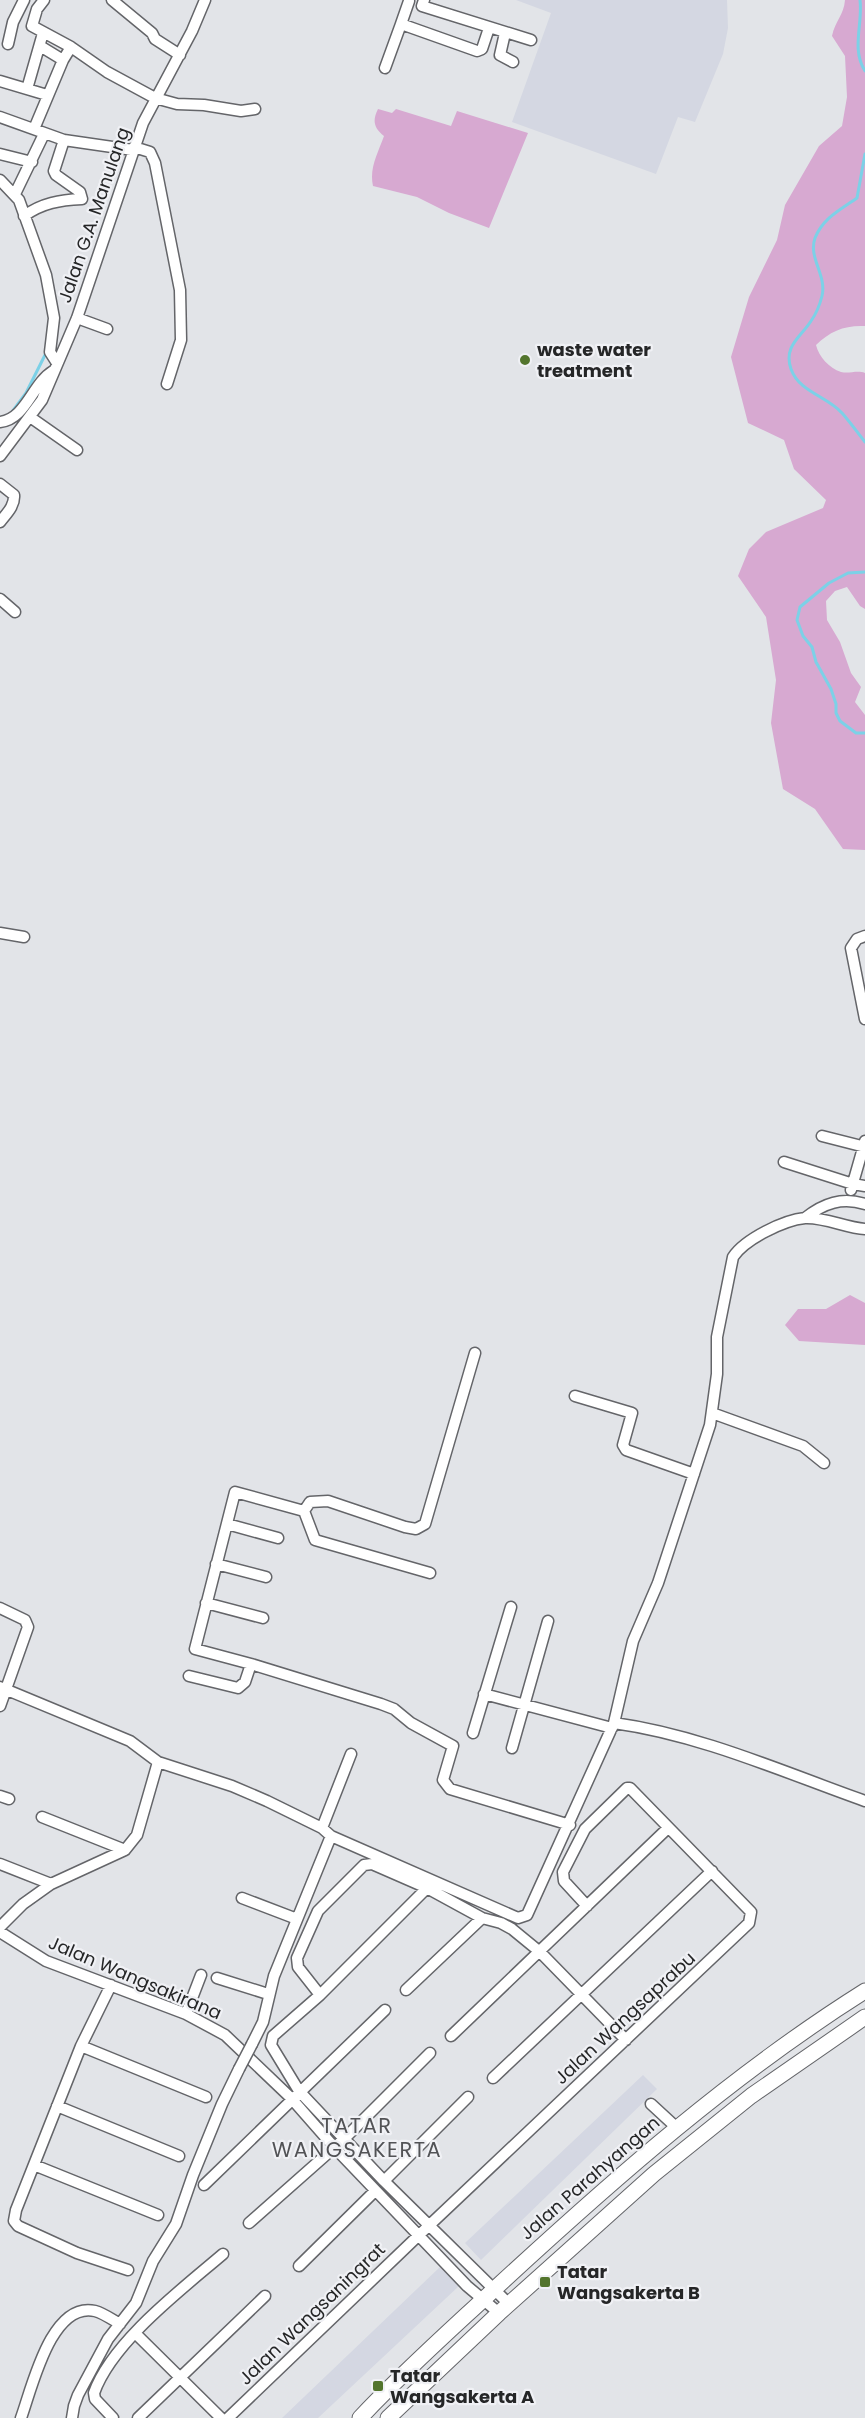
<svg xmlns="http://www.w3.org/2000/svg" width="865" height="2418" font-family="Poppins,sans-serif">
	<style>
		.built { fill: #d4d7e2 }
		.green { fill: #d7a9d1 }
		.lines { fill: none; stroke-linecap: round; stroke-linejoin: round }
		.stream { stroke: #7cd1e7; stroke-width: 3 }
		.street-casing { stroke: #646569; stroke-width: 13 }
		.secondary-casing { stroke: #646569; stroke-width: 17 }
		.street { stroke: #fff; stroke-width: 10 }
		.secondary { stroke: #fff; stroke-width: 15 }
		.street-bridge-casing { stroke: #646569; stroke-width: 13; stroke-linecap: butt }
		.street-bridge { stroke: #fff; stroke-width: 10 }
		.poi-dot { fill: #53752d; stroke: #f0f1f5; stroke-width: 2 }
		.labels { text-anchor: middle; stroke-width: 4.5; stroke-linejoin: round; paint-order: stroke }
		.street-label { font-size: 18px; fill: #252627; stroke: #f0f1f5 }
		.poi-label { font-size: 18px; font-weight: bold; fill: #252627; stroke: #f0f1f5; text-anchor: start }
		.quarter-label { font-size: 21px; letter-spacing: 1.5px; fill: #525356; stroke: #f0f1f5 }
	</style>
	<rect width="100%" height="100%" fill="#e2e4e8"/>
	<path class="built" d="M 516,0 L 727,0 L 728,28 L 723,54 L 695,122 L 678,117 L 656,174 L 512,122 L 551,13 Z
		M 643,2075 L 657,2089 L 481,2260 L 465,2243 Z
		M 440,2267 L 459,2286 L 318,2418 L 282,2418 Z"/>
	<path class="green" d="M 845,0 L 865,0 L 865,326 C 845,325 830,331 816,345 C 819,357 829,368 841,372 C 849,374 857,370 865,373 L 865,609 L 860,606 L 847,587 L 835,591 L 826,601 L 827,620 L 840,642 L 851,673 L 861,687 L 855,702 L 865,715 L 865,850 L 843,849 L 815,809 L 783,789 L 771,723 L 776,680 L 766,617 L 738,576 L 749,549 L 766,532 L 823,508 L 826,500 L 794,469 L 784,440 L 748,423 L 731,357 L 749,297 L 777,240 L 785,205 L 819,146 L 842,126 L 847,97 L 845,56 L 832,36 C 835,21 844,15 845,0 Z
		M 378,109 L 392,113 L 396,109 L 451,126 L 457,111 L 528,133 L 489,228 L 449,213 L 417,197 L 373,186 C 369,168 378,153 384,136 C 374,128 372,121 378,109 Z
		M 850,1295 L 865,1303 L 865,1345 L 799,1341 L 785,1325 L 798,1309 L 826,1309 Z"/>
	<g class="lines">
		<path class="stream" d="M 860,0 C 863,24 851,49 865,71
			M 865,154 L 857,198 C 840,210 823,218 815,238 C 808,258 827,275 822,296 C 820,304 816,314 811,321 C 801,337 783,346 791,369 C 799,392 827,396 842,413 C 850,422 857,432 865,442
			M 12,412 L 26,393 L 46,353
			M 865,572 L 848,573 L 829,583 L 800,607 L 797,620 L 803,636 L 812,647 L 816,662 L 831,689 L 836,704 L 836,713 L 840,721 L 856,733 L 865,733"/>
		<g class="street-casing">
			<path id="street" d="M 44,0 L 37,9 L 32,26 L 71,47 L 107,72 L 155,98 L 177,104 L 204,105 L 241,111 L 255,109
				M 112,0 L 152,33 L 155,39 L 180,55
				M 424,0 L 422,6 L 531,40
				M 401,24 L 409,1
				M 505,33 L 500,55 L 513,62
				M 8,44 L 13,22 L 24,0
				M 40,46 L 63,60
				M 385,68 L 401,24 L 477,51 L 482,49 L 489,28
				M 0,81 L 47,95
				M 27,89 L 43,33
				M 0,117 L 64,140 L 133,150
				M 34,129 L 63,60 L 71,47
				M 134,147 L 150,152 L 155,163 L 180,290 L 181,340 L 167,384
				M 0,154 L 32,162
				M 0,180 L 19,200 L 46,275 L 54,318 L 50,352 L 57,363
				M 15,194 L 44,134
				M 24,216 C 42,203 60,200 82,199 L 80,192 L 56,175 L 54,171 L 64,140
				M 77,318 L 107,329
				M 30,417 L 77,450
				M 0,422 C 26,419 32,384 53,371
				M 0,456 L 42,400 L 77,318 L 143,123 L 192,31 L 205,0
				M 0,484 L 14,495 C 15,506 6,514 0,522
				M 0,599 L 15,612
				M 0,933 L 24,937
				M 865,936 L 857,939 L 851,948 L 865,1019
				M 822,1136 L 865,1147
				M 784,1162 L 853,1184 L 865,1186
				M 851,1190 L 865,1141
				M 805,1218 C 824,1203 842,1197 865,1204
				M 575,1396 L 632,1413 L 623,1445 L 626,1450 L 694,1474
				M 712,1413 L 803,1446 L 824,1463
				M 304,1511 L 310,1502 L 328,1501 L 405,1527 L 416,1529 L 425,1524 L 475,1353
				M 227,1524 L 278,1538
				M 216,1564 L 266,1577
				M 206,1603 L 263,1618
				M 0,1608 L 25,1620 L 28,1627 L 0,1706
				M 251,1664 L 195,1649 L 235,1492 L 304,1511 L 315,1540 L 430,1573
				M 189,1676 L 238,1688 L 245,1682 L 251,1664 L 381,1704 L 394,1709 L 411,1723 L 453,1746 L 443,1780 L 450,1789 L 570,1825
				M 0,1687 L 130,1741 L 158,1762 L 232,1786 L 267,1801 L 322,1828 L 331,1836 L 518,1918 L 527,1915 L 614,1723 C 701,1735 783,1772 865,1801
				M 484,1694 L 612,1728
				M 614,1723 L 633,1641 L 658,1583 L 710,1425 L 717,1374 L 717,1337 L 733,1257 C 745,1239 784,1220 805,1218 C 825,1217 846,1228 865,1229
				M 473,1733 L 511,1607
				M 512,1748 L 548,1621
				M 0,1796 L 9,1799
				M 42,1817 L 125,1850
				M 322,1828 L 351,1754
				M 0,1864 L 51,1884
				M 427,1888 L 320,1995 L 273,2036 L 271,2045 L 299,2091 L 384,2181 L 509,2304
				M 242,1898 L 297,1919
				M 0,1927 L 23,1904 L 51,1884 L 125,1850 L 137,1835 L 158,1762
				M 0,1932 L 46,1961 L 186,2014 L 225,2035 L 291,2098 L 334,2147 L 467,2286 L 499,2313
				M 217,1978 L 268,1994
				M 111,1985 L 81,2046 L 16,2210 L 14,2221 L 18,2226 L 77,2253 L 128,2270
				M 406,1990 L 482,1918
				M 320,1995 L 298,1967 L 297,1958 L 318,1911 L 364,1865 L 372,1864 L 427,1888 L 482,1918 L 501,1923 L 512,1929 L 540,1952 L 626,2040
				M 186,2014 L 201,1975
				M 451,2036 L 668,1828
				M 252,2044 L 263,2022 L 274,1976 L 331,1836
				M 81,2046 L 206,2097
				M 493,2078 L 712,1871
				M 651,2104 L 677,2128
				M 57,2106 L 179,2156
				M 34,2165 L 158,2215
				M 384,2181 L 468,2097
				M 204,2185 L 385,2010
				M 249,2223 L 344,2139 L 430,2053
				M 299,2266 L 375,2191
				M 135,2333 L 221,2418
				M 21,2418 C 32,2388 51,2301 95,2311 C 103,2313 113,2320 120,2324
				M 72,2418 L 74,2406 L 78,2395 L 108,2339 L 136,2303 L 153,2261 L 176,2224 L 193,2175 L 222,2104 L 239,2069
				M 113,2418 L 95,2399 L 94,2393 C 112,2342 182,2289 223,2254
				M 138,2418 L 265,2296
				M 228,2418 L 419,2235 L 749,1923 L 751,1912 L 630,1788 L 627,1788 L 585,1829 L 563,1872 L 564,1881 L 587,1906"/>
		</g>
		<g class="secondary-casing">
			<path id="secondary" d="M 360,2418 C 404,2371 454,2327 501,2283 C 615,2178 733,2074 865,1991
				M 388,2418 L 499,2313 L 654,2174 L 751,2096 L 865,2017"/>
		</g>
		<use href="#street" class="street"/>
		<use href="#secondary" class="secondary"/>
		<g class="street-bridge-casing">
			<path id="street-bridge" d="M 239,2069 L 252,2044"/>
		</g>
		<use href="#street-bridge" class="street-bridge"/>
	</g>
	<g class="poi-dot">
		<circle cx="525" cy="360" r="6"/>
		<rect x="539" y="2276" width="12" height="12" rx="3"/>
		<rect x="372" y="2380" width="12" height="12" rx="3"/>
	</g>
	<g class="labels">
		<g class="street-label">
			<text transform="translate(94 215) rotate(-71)" y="6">Jalan G.A. Manulang</text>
			<text transform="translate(135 1978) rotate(23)" y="6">Jalan Wangsakirana</text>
			<text transform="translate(625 2018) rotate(-43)" y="6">Jalan Wangsaprabu</text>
			<text transform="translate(590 2178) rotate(-41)" y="6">Jalan Parahyangan</text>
			<text transform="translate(312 2314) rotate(-44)" y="6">Jalan Wangsaningrat</text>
		</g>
		<g class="poi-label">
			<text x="537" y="356">waste water<tspan x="537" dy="21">treatment</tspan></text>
			<text x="557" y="2278">Tatar<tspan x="557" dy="21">Wangsakerta B</tspan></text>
			<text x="390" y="2382">Tatar<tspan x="390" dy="21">Wangsakerta A</tspan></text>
		</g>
		<g class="quarter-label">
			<text x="357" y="2133">TATAR<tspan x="357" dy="24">WANGSAKERTA</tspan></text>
		</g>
	</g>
</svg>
